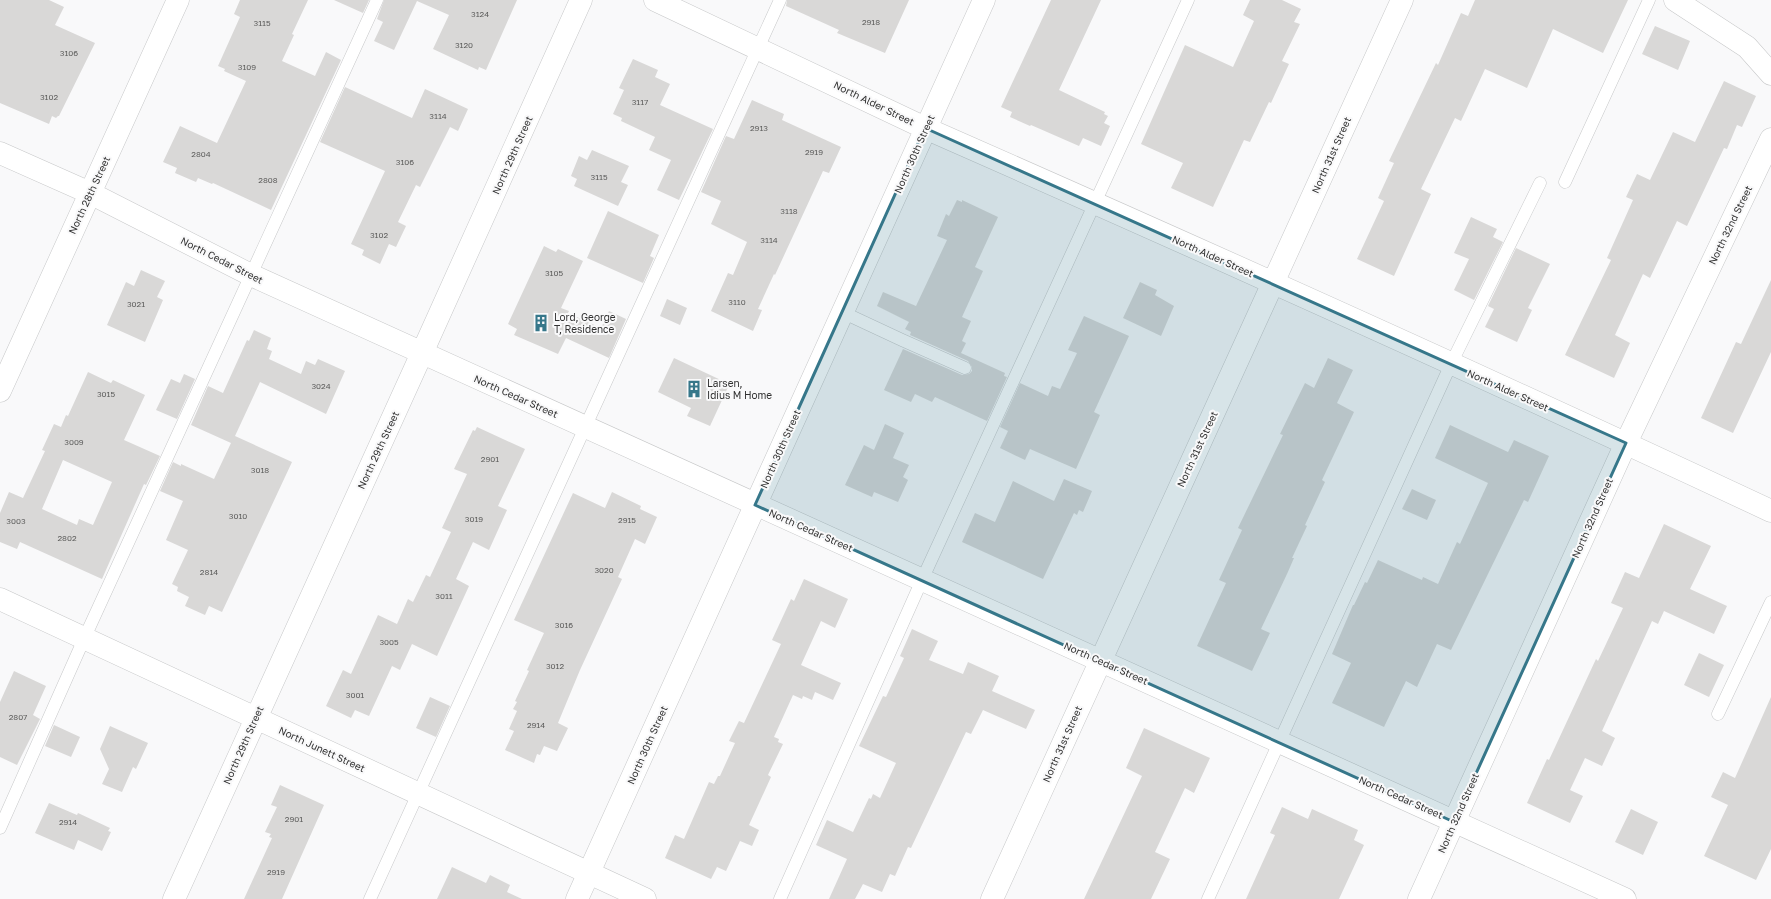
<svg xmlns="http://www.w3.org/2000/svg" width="1771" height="899" font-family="'Golos Text',sans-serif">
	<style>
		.building { fill: #d9d8d7; fill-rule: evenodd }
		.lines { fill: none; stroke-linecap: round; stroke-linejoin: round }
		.lane-casing { stroke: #c7c8c9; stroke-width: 13 }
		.street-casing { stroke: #c7c8c9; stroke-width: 23 }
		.secondary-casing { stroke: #c7c8c9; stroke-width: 23 }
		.lane { stroke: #fff; stroke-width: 12 }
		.street { stroke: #fff; stroke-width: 22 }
		.secondary { stroke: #fff; stroke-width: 22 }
		.marked { fill: #36778a; fill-opacity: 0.2; stroke: #36778a; stroke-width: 3; stroke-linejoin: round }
		.labels { text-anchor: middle; stroke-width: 4; stroke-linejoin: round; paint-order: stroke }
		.number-label { font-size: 8px; fill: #5c5c5b }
		.street-label { font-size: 10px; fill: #323232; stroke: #f9f9fa }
		.poi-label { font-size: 10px; fill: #323232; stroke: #f9f9fa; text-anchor: start }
	</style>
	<rect width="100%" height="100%" fill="#f9f9fa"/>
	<path class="building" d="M 0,0 L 49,0 L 64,7 L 55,25 L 95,43 L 59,116 L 58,116 L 56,118 L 52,116 L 49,124 L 0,103 Z
		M 240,0 L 308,0 L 292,34 L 294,35 L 282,61 L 315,76 L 326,52 L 341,60 L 271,210 L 213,183 L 212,184 L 198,178 L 196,182 L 175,173 L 177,168 L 163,162 L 180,126 L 217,143 L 246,81 L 224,71 L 225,69 L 218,66 L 240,17 L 234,14 Z
		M 334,0 L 369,0 L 363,13 Z
		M 384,0 L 517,0 L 486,70 L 479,67 L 478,70 L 433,49 L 449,15 L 417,1 L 394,50 L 374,41 L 383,22 L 377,19 Z
		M 787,0 L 909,0 L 885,53 L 837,33 L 839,30 L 786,6 Z
		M 1051,0 L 1101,0 L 1059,90 L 1105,112 L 1104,114 L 1108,116 L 1104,123 L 1110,126 L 1101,146 L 1083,138 L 1079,146 L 1031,125 L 1030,126 L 1010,117 L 1012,112 L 1001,107 Z
		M 1250,0 L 1282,0 L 1301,9 L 1294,22 L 1300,24 L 1282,61 L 1289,64 L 1271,103 L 1269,102 L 1250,142 L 1244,140 L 1213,207 L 1171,188 L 1183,163 L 1141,144 L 1185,45 L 1233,67 L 1254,21 L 1243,15 Z
		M 1475,0 L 1628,0 L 1603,53 L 1553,29 L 1527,88 L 1485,69 L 1461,121 L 1455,118 L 1421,189 L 1431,194 L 1394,276 L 1357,259 L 1384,201 L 1378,198 L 1394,163 L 1389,161 L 1436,63 L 1438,65 L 1461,13 L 1468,16 Z
		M 1655,26 L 1690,41 L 1678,70 L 1642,54 Z
		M 633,59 L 658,70 L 655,77 L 670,84 L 660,105 L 713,129 L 679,200 L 657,190 L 671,160 L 649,150 L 655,137 L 621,121 L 622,118 L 613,114 L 624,90 L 619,88 Z
		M 1724,81 L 1756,96 L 1742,127 L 1737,125 L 1727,149 L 1724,148 L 1687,226 L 1677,221 L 1650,278 L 1643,274 L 1615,335 L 1630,343 L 1614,378 L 1565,355 L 1611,260 L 1607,258 L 1633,200 L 1626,197 L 1637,174 L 1650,180 L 1673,132 L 1695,142 Z
		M 345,87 L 412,118 L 425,89 L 468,109 L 458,131 L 450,127 L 420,187 L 416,185 L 398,222 L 406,226 L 396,247 L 389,244 L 380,264 L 362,255 L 364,250 L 351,244 L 385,171 L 320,142 Z
		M 752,100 L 784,114 L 782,120 L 841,147 L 829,173 L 823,171 L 775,275 L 774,274 L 758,309 L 762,310 L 753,331 L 711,311 L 728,273 L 733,275 L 747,242 L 711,224 L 721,201 L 701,192 L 726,136 L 734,139 Z
		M 592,150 L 629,166 L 621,182 L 628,185 L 618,206 L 574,186 L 577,179 L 571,176 L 579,156 L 587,160 Z
		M 957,200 L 962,202 L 962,200 L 998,217 L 975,267 L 983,271 L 962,317 L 971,321 L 962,341 L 966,343 L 961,353 L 1005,373 L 1004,376 L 1007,377 L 987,421 L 935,397 L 932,402 L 915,394 L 911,402 L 884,390 L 903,349 L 962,375 L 969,374 L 972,371 L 972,367 L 968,361 L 910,335 L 911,332 L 905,329 L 909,322 L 877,306 L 883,292 L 916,306 L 947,240 L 937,236 L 946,214 L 949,216 Z
		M 608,211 L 659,235 L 650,256 L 654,258 L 643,283 L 587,258 Z
		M 1471,217 L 1497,229 L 1493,237 L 1503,242 L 1474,300 L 1454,290 L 1469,259 L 1454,253 Z
		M 544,246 L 556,252 L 558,249 L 583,261 L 561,308 L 569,311 L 568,313 L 601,328 L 609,311 L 626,319 L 609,358 L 566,338 L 558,354 L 514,335 L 517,329 L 508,324 Z
		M 1516,248 L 1550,264 L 1528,308 L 1532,310 L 1517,342 L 1485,327 L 1494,309 L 1488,306 Z
		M 141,270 L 165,281 L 157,297 L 163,300 L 145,342 L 107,325 L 126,282 L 134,286 Z
		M 1771,280 L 1771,352 L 1733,433 L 1701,418 L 1736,342 L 1741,344 Z
		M 1140,282 L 1157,290 L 1155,295 L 1174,306 L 1161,336 L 1123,318 Z
		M 667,299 L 687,308 L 680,325 L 660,316 Z
		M 1084,316 L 1129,336 L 1094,412 L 1100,415 L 1076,469 L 1030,449 L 1025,460 L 1000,448 L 1008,431 L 1000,427 L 1020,383 L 1048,396 L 1052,386 L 1060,389 L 1077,353 L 1068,350 Z
		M 254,330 L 271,338 L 267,349 L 272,351 L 269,359 L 301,374 L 306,361 L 315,365 L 318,359 L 345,371 L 326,414 L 260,382 L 235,436 L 292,462 L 222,612 L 209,606 L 205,615 L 185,606 L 189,597 L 177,591 L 178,587 L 172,584 L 188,550 L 166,540 L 183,501 L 160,491 L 173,462 L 181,466 L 181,464 L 214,479 L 231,443 L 191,425 L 208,386 L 223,393 L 247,340 L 249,341 Z
		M 674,358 L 723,381 L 722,382 L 729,385 L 710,426 L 687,416 L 691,408 L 658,392 Z
		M 1328,358 L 1353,370 L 1337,403 L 1354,412 L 1322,480 L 1325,482 L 1305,525 L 1307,526 L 1292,558 L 1294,558 L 1287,574 L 1261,629 L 1270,633 L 1252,671 L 1197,646 L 1226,583 L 1219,580 L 1242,530 L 1238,528 L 1283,435 L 1280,434 L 1305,383 L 1314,388 Z
		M 88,372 L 111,383 L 113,380 L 145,395 L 124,440 L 160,456 L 146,485 L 144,484 L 102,579 L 20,542 L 17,549 L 0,542 L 0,513 L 9,492 L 23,498 L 45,451 L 42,450 L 54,424 L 61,427 L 66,415 L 68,416 ZM 63,460 L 112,482 L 93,525 L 79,519 L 77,525 L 42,509 Z
		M 184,374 L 195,379 L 177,419 L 156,410 L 171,379 L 180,383 Z
		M 885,424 L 904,433 L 893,458 L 909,465 L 903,477 L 908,480 L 898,502 L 874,492 L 872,497 L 845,485 L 864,445 L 874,450 Z
		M 1450,425 L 1508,452 L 1514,440 L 1549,456 L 1528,502 L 1524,500 L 1451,650 L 1437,644 L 1417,687 L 1406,681 L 1384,727 L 1332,703 L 1351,663 L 1332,654 L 1353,605 L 1354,605 L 1365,582 L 1367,583 L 1378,560 L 1422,580 L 1423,577 L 1438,584 L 1457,542 L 1460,544 L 1488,483 L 1435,458 Z
		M 477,427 L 525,449 L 498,506 L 507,510 L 489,550 L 473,542 L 456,579 L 469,586 L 437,656 L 412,644 L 400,670 L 392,666 L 369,716 L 355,710 L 351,718 L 326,706 L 343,670 L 351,674 L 378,615 L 397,624 L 408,599 L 413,602 L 426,575 L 430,577 L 451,532 L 442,528 L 467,474 L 454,469 L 473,430 L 475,431 Z
		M 1064,479 L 1092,491 L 1083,512 L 1079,510 L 1077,515 L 1074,513 L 1043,579 L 962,542 L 975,513 L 995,522 L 1013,481 L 1054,501 Z
		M 1412,489 L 1436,500 L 1427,520 L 1402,509 Z
		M 612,492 L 641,506 L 640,509 L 657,517 L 645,544 L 635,539 L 618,577 L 622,579 L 580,670 L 558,723 L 568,728 L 557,751 L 544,746 L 540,755 L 537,754 L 534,763 L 505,750 L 514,731 L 509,729 L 517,711 L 513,709 L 517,702 L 515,701 L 529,671 L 527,670 L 544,633 L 514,620 L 573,493 L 605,508 Z
		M 1664,524 L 1711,546 L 1690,589 L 1727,606 L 1714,634 L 1664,611 L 1658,624 L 1652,621 L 1602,731 L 1615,738 L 1602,766 L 1585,758 L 1570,790 L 1583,796 L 1570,823 L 1527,803 L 1547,759 L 1549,760 L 1596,659 L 1598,661 L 1623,608 L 1611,603 L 1625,572 L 1639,578 Z
		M 804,579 L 848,599 L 835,628 L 821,621 L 801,665 L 841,683 L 833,700 L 815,692 L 812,700 L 803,696 L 802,699 L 793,695 L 774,737 L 779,739 L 778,742 L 783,744 L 768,775 L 771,777 L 749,825 L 759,830 L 752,846 L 740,841 L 726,871 L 717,867 L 711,879 L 665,858 L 675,835 L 684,839 L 709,782 L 714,784 L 718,776 L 720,776 L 735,743 L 729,741 L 739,721 L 744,723 L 781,644 L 772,640 L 791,599 L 794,601 Z
		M 912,629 L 938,641 L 929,660 L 963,674 L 968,662 L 999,676 L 992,691 L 1035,710 L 1026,729 L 983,710 L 971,734 L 966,732 L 911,848 L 908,847 L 895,876 L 890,874 L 882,892 L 863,884 L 855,899 L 829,899 L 847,859 L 816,845 L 827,820 L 853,832 L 869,798 L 871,799 L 873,794 L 880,798 L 896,763 L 859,746 L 883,696 L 886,697 L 904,658 L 900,656 Z
		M 1699,653 L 1724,665 L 1709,697 L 1684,685 Z
		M 14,671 L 46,686 L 33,715 L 40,719 L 17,765 L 0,757 L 0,702 Z
		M 430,697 L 450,706 L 436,737 L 416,728 Z
		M 1771,697 L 1771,849 L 1756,880 L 1704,856 L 1728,805 L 1711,797 L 1723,772 L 1735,778 Z
		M 54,725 L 80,737 L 71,757 L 45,746 Z
		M 110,726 L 148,743 L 136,769 L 133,767 L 122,792 L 102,784 L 109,769 L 100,749 Z
		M 1144,728 L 1210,758 L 1194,793 L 1185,788 L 1155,852 L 1170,859 L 1151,899 L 1084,899 L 1142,776 L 1126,768 Z
		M 280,785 L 324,805 L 282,899 L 244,899 L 272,838 L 269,837 L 271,834 L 265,832 L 277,807 L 271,805 Z
		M 49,803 L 77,815 L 78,813 L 110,828 L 108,831 L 111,832 L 102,851 L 78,840 L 74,850 L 35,833 Z
		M 1282,807 L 1308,819 L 1312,809 L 1358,830 L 1354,840 L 1364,845 L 1339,899 L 1246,899 L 1275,835 L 1270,833 Z
		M 1631,809 L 1658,822 L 1643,855 L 1615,842 Z
		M 452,867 L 486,883 L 490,875 L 510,885 L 507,892 L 522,899 L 437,899 Z"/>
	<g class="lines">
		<g class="lane-casing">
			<path id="lane" d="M 1565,182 L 1649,0
				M 842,312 L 902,340 L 965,368
				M 1718,714 L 1771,602
				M 0,828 L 84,639 L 377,0
				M 370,899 L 780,0
				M 780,899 L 922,580 L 1188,0
				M 1208,899 L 1451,364 L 1540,183"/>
		</g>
		<g class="street-casing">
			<path id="street" d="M 1675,0 L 1747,47 L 1771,74
				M 925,128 C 1209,253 1491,380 1771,511
				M 0,153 L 90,193 L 251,275 L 1625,899
				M 0,391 L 178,0
				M 0,599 L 645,899
				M 174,899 L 422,353 L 581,0
				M 992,899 L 1402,0
				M 1419,899 L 1626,443 L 1771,139"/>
		</g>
		<g class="secondary-casing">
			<path id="secondary" d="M 655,0 L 925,128
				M 577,899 L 984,0"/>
		</g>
		<use href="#lane" class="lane"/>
		<use href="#street" class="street"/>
		<use href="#secondary" class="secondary"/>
	</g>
	<path class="marked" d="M 925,128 L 1626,443 L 1454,822 L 755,505 Z"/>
	<defs>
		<g id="building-bare" transform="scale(1.38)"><path d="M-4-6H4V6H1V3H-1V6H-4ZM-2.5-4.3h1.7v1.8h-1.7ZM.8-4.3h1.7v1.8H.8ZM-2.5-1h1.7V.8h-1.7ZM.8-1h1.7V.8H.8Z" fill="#36778a" stroke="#f9f9fa" stroke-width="2.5" paint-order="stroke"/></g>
	</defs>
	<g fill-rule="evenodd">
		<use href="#building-bare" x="541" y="323"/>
		<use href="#building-bare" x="694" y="389"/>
	</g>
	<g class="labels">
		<g class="number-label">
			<text x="480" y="17">3124</text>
			<text x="871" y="25">2918</text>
			<text x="262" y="26">3115</text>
			<text x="464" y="48">3120</text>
			<text x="69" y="56">3106</text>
			<text x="247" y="70">3109</text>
			<text x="49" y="100">3102</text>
			<text x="640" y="105">3117</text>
			<text x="438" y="119">3114</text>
			<text x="759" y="131">2913</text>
			<text x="814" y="155">2919</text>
			<text x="201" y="157">2804</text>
			<text x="405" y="165">3106</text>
			<text x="599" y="180">3115</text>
			<text x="268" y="183">2808</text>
			<text x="789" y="214">3118</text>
			<text x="379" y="238">3102</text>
			<text x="769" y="243">3114</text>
			<text x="554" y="276">3105</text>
			<text x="737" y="305">3110</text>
			<text x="136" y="307">3021</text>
			<text x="321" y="389">3024</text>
			<text x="106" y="397">3015</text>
			<text x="74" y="445">3009</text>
			<text x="490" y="462">2901</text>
			<text x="260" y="473">3018</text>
			<text x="238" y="519">3010</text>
			<text x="474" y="522">3019</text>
			<text x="627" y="523">2915</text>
			<text x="16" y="524">3003</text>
			<text x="67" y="541">2802</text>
			<text x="604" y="573">3020</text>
			<text x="209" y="575">2814</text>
			<text x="444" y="599">3011</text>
			<text x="564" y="628">3016</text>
			<text x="389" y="645">3005</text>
			<text x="555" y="669">3012</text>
			<text x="355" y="698">3001</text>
			<text x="18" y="720">2807</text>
			<text x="536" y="728">2914</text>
			<text x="294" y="822">2901</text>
			<text x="68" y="825">2914</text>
			<text x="276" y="875">2919</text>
		</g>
		<g class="street-label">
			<text transform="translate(874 103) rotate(26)" y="4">North Alder Street</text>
			<text transform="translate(914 154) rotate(-66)" y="4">North 30th Street</text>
			<text transform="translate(512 155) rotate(-66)" y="4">North 29th Street</text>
			<text transform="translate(1331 155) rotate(-66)" y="4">North 31st Street</text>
			<text transform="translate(89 195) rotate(-65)" y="4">North 28th Street</text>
			<text transform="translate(1730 225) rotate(-64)" y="4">North 32nd Street</text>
			<text transform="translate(1213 256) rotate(24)" y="4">North Alder Street</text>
			<text transform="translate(222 260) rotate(27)" y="4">North Cedar Street</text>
			<text transform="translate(1508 390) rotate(24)" y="4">North Alder Street</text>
			<text transform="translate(516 396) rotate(24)" y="4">North Cedar Street</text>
			<text transform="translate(780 449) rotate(-66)" y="4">North 30th Street</text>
			<text transform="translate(1197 449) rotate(-65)" y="4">North 31st Street</text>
			<text transform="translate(378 450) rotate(-65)" y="4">North 29th Street</text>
			<text transform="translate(1592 518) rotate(-66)" y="4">North 32nd Street</text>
			<text transform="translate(811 530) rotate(24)" y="4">North Cedar Street</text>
			<text transform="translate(1106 663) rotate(24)" y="4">North Cedar Street</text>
			<text transform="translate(1062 744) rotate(-66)" y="4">North 31st Street</text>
			<text transform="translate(243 745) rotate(-66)" y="4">North 29th Street</text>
			<text transform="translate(647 745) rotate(-66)" y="4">North 30th Street</text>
			<text transform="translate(322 749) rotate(25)" y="4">North Junett Street</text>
			<text transform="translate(1401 797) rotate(24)" y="4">North Cedar Street</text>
			<text transform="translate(1458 813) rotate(-66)" y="4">North 32nd Street</text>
		</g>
		<g class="poi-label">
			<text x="554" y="321">Lord, George<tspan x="554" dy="12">T, Residence</tspan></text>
			<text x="707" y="387">Larsen,<tspan x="707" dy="12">Idius M Home</tspan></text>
		</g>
	</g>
</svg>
